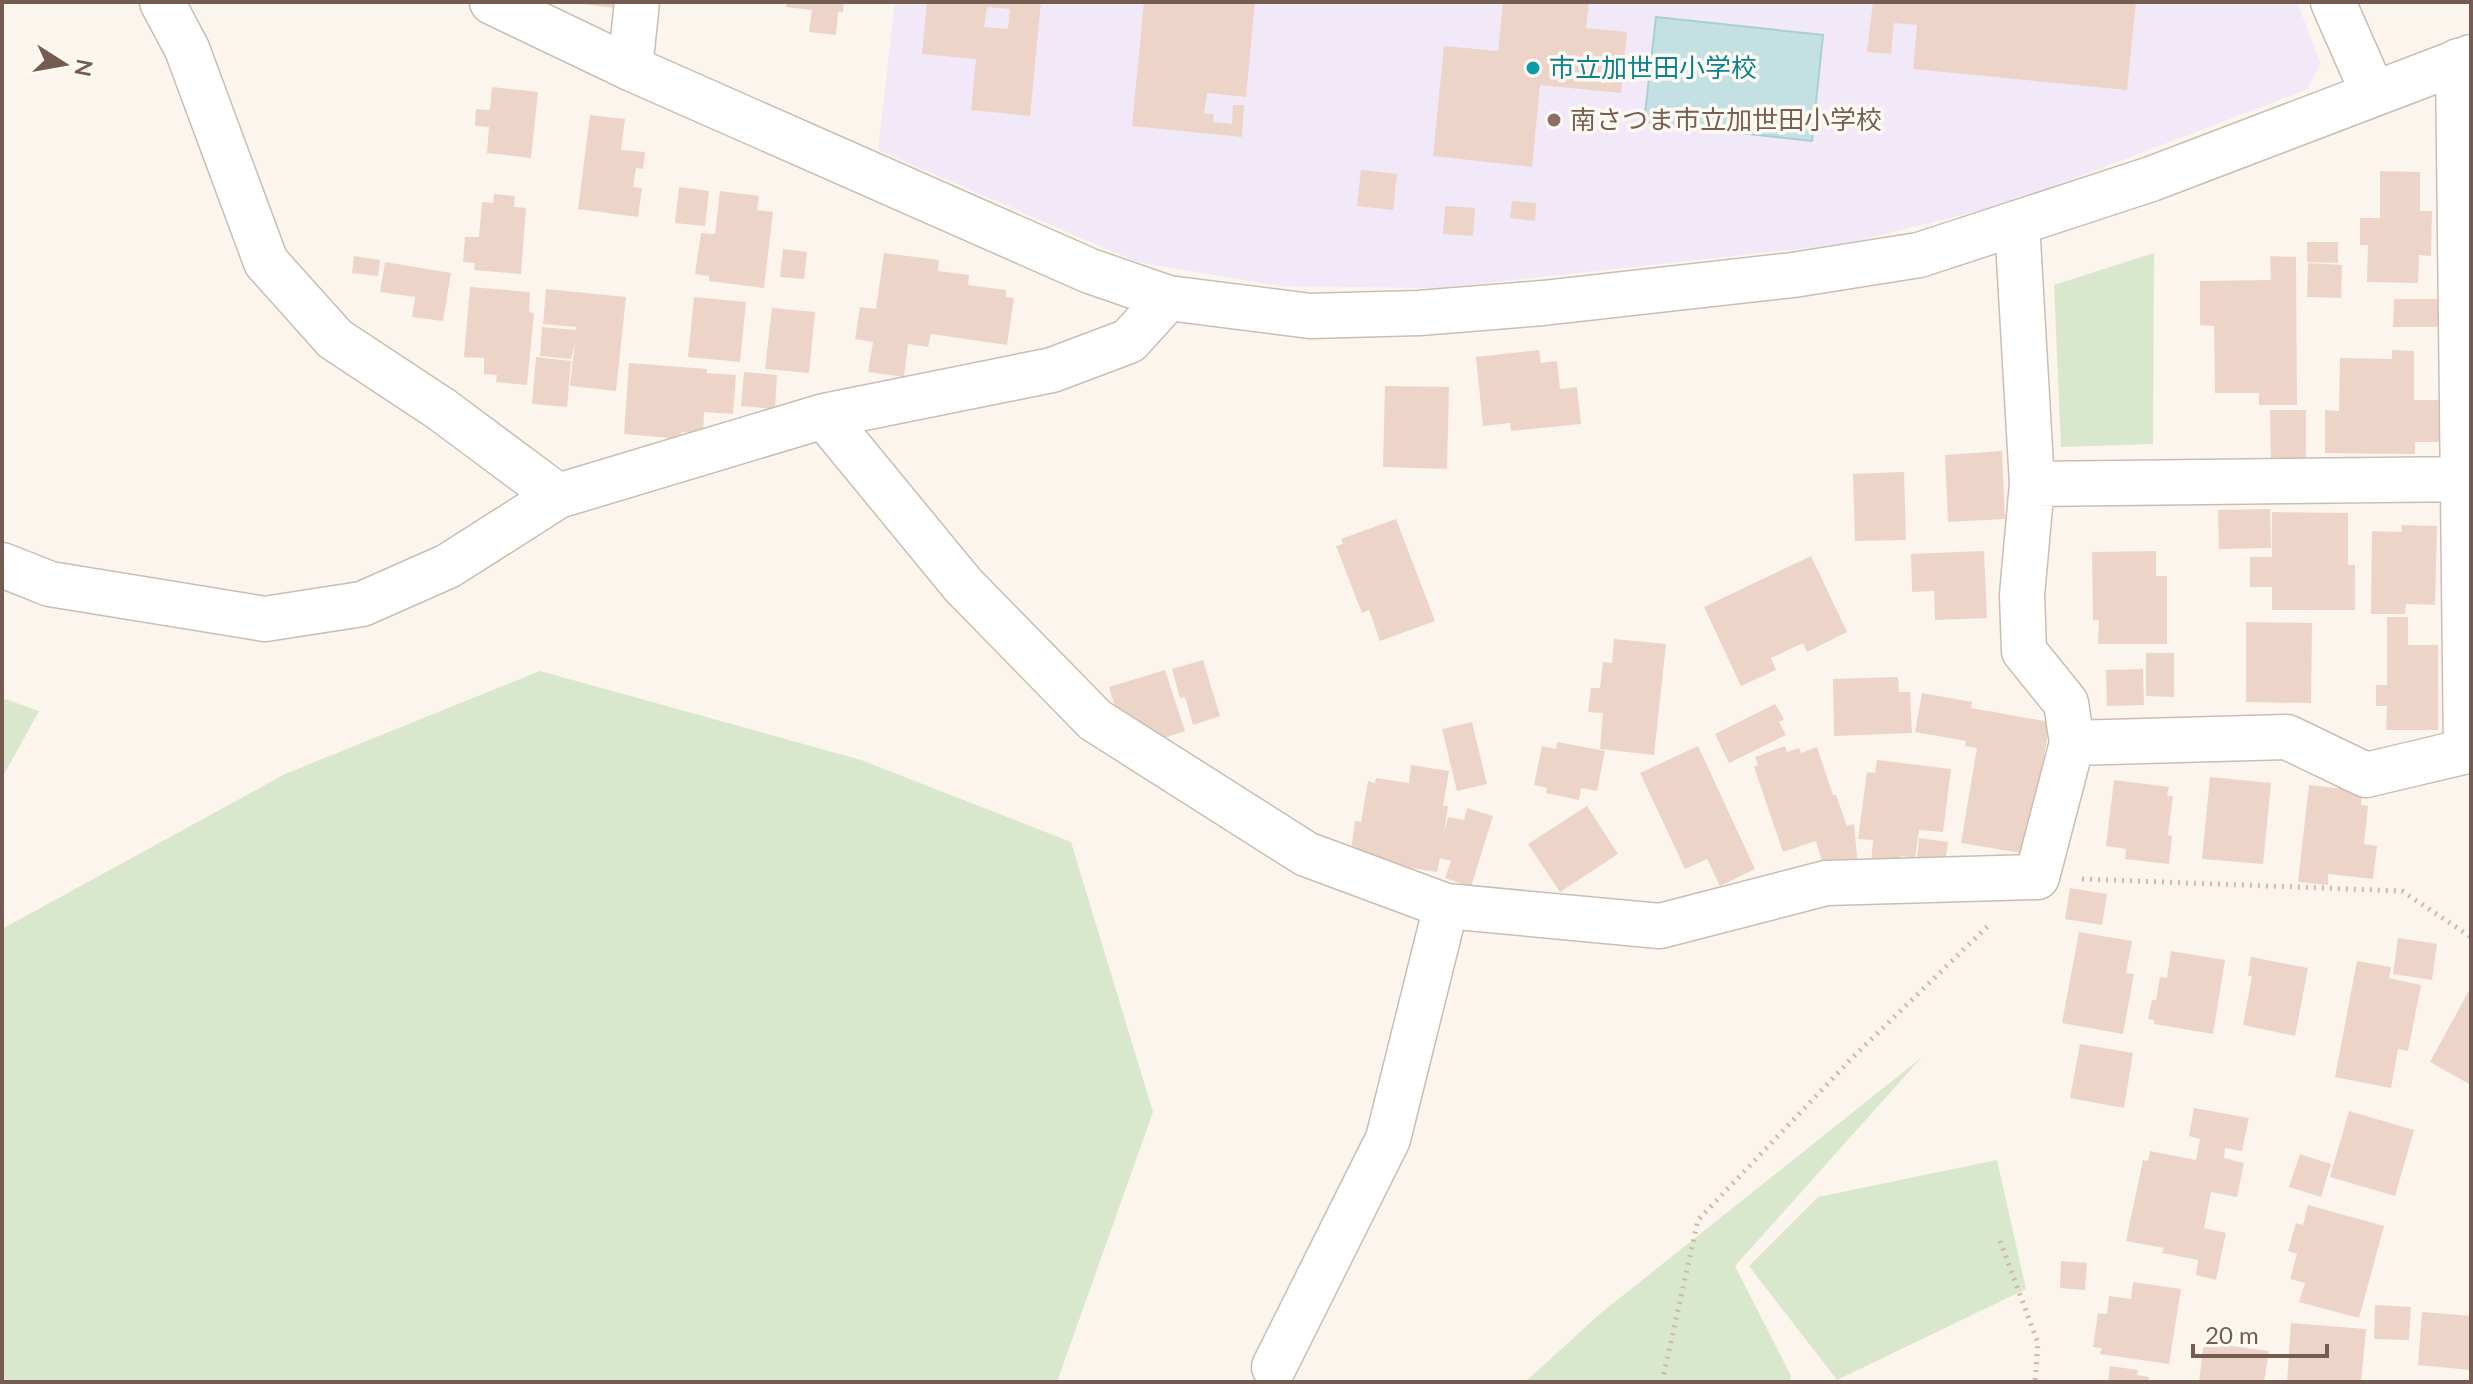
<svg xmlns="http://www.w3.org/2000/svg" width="2473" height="1384" font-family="Lato,'Noto Sans JP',sans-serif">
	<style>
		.education { fill: #f1e9f7 }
		.green { fill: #d9e7cc }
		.water { fill: #c3e0e3; stroke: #aacfd3; stroke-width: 2 }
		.building { fill: #edd4c8; fill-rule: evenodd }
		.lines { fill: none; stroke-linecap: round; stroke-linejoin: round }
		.minor-casing { stroke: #ccbdb3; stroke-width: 47 }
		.tertiary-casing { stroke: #ccbdb3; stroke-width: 47 }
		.path { stroke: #d2b8aa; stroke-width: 5; stroke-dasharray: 2 6; stroke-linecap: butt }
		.minor { stroke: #fff; stroke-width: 44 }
		.tertiary { stroke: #fff; stroke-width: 44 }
		.culture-dot { fill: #0f9aa8; stroke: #fdf9f3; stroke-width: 3 }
		.education-dot { fill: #8d6e63; stroke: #fdf9f3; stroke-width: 3 }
		.labels { text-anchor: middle; stroke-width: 7; stroke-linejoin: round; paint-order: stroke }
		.culture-label { font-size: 26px; fill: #0d838f; stroke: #fdf9f3; text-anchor: start }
		.education-label { font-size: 26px; fill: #785e54; stroke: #fdf9f3; text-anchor: start }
	</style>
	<rect width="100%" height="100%" fill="#fbf5ed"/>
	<path class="education" d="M 895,2 L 2297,2 L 2321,64 L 2306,90 L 2004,205 L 1842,244 L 1438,288 L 1279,286 L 1137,262 L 878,150 Z"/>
	<path class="green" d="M 2154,253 L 2153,444 L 2061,447 L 2054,285 Z
		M 540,671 L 861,760 L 1071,842 L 1153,1112 L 1057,1382 L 2,1382 L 2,929 L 285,774 Z
		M 2,698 L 39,711 L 2,778 Z
		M 1921,1058 L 1735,1266 L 1791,1376 L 1790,1382 L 1525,1382 L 1601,1313 Z
		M 1997,1160 L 2026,1289 L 1837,1380 L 1749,1266 L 1818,1197 Z"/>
	<path class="water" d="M 1656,17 L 1823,35 L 1812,141 L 1644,122 Z"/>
	<path class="building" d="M 582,2 L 615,2 L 615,8 L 582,4 Z
		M 787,2 L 844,2 L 843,12 L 838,12 L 836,35 L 809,32 L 812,10 L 786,7 Z
		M 927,2 L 1041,2 L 1030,116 L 971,110 L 976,59 L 922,54 ZM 987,7 L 1010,9 L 1008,29 L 984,27 Z
		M 1144,2 L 1255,2 L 1246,97 L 1207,93 L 1204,114 L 1214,114 L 1213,122 L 1232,124 L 1233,105 L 1244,105 L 1242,137 L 1132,126 Z
		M 1503,2 L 1589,2 L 1586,28 L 1627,32 L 1621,93 L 1540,85 L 1532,167 L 1433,156 L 1444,46 L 1498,51 Z
		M 1873,2 L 2136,2 L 2127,90 L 1913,69 L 1917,25 L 1894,23 L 1891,54 L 1867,52 Z
		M 492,87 L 538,92 L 531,158 L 487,153 L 489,127 L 475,126 L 476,109 L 490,110 Z
		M 590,115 L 625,119 L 621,150 L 645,152 L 643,169 L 636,168 L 633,187 L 642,188 L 638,217 L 578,209 Z
		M 1361,170 L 1397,174 L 1393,210 L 1357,206 Z
		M 2380,171 L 2420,172 L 2420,211 L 2432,211 L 2431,256 L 2419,255 L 2418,283 L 2367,282 L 2368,245 L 2360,245 L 2360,218 L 2380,218 Z
		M 679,187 L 709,191 L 705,226 L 675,223 Z
		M 720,191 L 759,196 L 757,210 L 773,212 L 764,288 L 709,281 L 709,276 L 695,274 L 701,233 L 715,234 Z
		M 494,194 L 515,196 L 514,207 L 526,208 L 521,274 L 474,270 L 475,263 L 463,262 L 465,237 L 479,237 L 482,202 L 493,203 Z
		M 1512,201 L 1536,203 L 1535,221 L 1510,218 Z
		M 1445,206 L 1475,208 L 1473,236 L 1443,234 Z
		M 2307,242 L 2338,242 L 2338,263 L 2307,262 Z
		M 783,249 L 807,252 L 804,279 L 780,277 Z
		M 884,253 L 939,260 L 938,271 L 969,275 L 968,285 L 1006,290 L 1006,297 L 1014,298 L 1007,345 L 931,334 L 928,347 L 908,344 L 904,377 L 868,372 L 873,342 L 855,339 L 860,307 L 876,309 Z
		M 354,256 L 380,260 L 378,276 L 352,273 Z
		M 2270,256 L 2296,257 L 2297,405 L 2259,405 L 2259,393 L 2215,393 L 2214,326 L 2200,325 L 2200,281 L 2271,280 Z
		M 385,262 L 451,273 L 443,321 L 412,317 L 415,297 L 380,292 Z
		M 2308,263 L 2342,265 L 2341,298 L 2307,297 Z
		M 470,287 L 530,292 L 529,312 L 534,313 L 527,385 L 496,382 L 497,375 L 484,374 L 484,358 L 464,357 Z
		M 546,289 L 626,297 L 616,391 L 570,386 L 575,342 L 571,359 L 540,356 L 542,327 L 576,330 L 576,327 L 543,324 Z
		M 694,297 L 746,302 L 740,362 L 688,357 Z
		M 2394,299 L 2439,299 L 2440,327 L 2393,327 Z
		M 772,308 L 815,312 L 809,373 L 765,369 Z
		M 1539,350 L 1541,363 L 1557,361 L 1560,389 L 1577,387 L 1581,424 L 1511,431 L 1510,423 L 1483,426 L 1476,357 Z
		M 2392,350 L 2414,351 L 2414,400 L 2439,400 L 2439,442 L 2415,442 L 2415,454 L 2325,453 L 2325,410 L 2339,411 L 2340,358 L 2392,359 Z
		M 536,357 L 571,361 L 567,407 L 532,404 Z
		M 629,363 L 707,369 L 707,373 L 736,375 L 733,414 L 704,412 L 703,434 L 681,432 L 681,439 L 624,434 Z
		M 744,372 L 777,375 L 775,409 L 741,406 Z
		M 1385,386 L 1449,387 L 1447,469 L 1383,467 Z
		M 2270,410 L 2306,410 L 2306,463 L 2271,462 Z
		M 2002,451 L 2005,519 L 1948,522 L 1945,455 Z
		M 1904,472 L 1906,540 L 1855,541 L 1853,474 Z
		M 2270,509 L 2271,548 L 2219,549 L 2218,510 Z
		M 2272,512 L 2348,513 L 2348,565 L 2355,565 L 2355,610 L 2272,610 L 2272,587 L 2250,587 L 2250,557 L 2272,557 Z
		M 1396,519 L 1435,621 L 1380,641 L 1369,610 L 1362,613 L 1336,546 L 1343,544 L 1341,539 Z
		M 2401,525 L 2437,526 L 2435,605 L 2406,604 L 2405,614 L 2371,614 L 2372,531 L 2402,532 Z
		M 1984,551 L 1987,618 L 1935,620 L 1934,591 L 1912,592 L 1911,554 Z
		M 2156,551 L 2156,576 L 2167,576 L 2167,644 L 2098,644 L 2099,620 L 2093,620 L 2092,552 Z
		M 1811,556 L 1847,632 L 1807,652 L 1803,643 L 1771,658 L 1776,670 L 1741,686 L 1704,607 Z
		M 2387,617 L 2408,617 L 2408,645 L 2438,645 L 2438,730 L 2386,730 L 2387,706 L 2376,706 L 2376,685 L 2387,685 Z
		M 2246,622 L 2312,623 L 2311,703 L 2246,702 Z
		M 1614,639 L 1666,644 L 1654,755 L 1600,749 L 1603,713 L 1588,712 L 1591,688 L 1600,688 L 1603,662 L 1612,663 Z
		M 2146,653 L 2174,653 L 2174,697 L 2146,696 Z
		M 1203,660 L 1220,716 L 1193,725 L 1185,697 L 1180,698 L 1172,669 Z
		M 2143,669 L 2144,705 L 2107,706 L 2106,670 Z
		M 1165,670 L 1185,731 L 1148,743 L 1140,741 L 1132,717 L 1119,721 L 1109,687 Z
		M 1898,677 L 1899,692 L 1910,692 L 1912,733 L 1834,736 L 1833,679 Z
		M 1922,693 L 1972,702 L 1971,708 L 2050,722 L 2027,854 L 1961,843 L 1977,748 L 1965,746 L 1966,741 L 1915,732 Z
		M 1775,704 L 1784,719 L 1779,722 L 1786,735 L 1729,763 L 1715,734 Z
		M 1472,722 L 1487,784 L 1457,791 L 1442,729 Z
		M 1557,742 L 1605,751 L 1597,791 L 1581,788 L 1579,800 L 1546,793 L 1547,788 L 1534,785 L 1542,746 L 1556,749 Z
		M 1698,746 L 1755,869 L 1720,886 L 1707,859 L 1685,869 L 1640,773 Z
		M 1785,746 L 1787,752 L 1799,748 L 1801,753 L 1817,747 L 1833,795 L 1836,795 L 1847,826 L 1854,824 L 1858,867 L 1826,876 L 1816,841 L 1783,852 L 1754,767 L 1758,765 L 1755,757 Z
		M 1877,760 L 1951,769 L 1943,832 L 1919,830 L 1915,858 L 1901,856 L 1899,868 L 1871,864 L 1873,840 L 1858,839 L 1867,772 L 1875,773 Z
		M 1411,765 L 1449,771 L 1443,806 L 1448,806 L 1444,834 L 1448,817 L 1464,820 L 1467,808 L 1493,816 L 1471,887 L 1445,878 L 1451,861 L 1440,858 L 1437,872 L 1374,862 L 1376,855 L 1351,850 L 1355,821 L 1361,822 L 1368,781 L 1375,783 L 1376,778 L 1409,783 Z
		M 2210,777 L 2271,783 L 2263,864 L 2202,859 Z
		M 2114,780 L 2169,787 L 2167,796 L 2173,796 L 2168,835 L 2172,836 L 2169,864 L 2125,859 L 2126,849 L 2106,846 Z
		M 2309,785 L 2362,791 L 2361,805 L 2368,806 L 2364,844 L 2377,846 L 2373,879 L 2328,874 L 2328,885 L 2298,882 Z
		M 1587,806 L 1618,854 L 1560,892 L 1528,844 Z
		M 1919,838 L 1948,842 L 1944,873 L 1909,869 L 1910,858 L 1917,860 Z
		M 2070,888 L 2107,894 L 2102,925 L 2065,919 Z
		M 2079,932 L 2132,941 L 2126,973 L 2134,974 L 2123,1034 L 2062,1023 Z
		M 2398,938 L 2437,944 L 2432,980 L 2393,974 Z
		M 2171,951 L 2225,960 L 2213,1034 L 2154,1024 L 2154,1020 L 2148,1019 L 2152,1000 L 2156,1000 L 2160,977 L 2167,978 Z
		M 2251,957 L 2308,968 L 2295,1036 L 2243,1025 L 2252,976 L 2248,976 Z
		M 2357,961 L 2391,967 L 2389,978 L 2421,985 L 2408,1051 L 2398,1049 L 2391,1088 L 2335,1077 Z
		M 2471,987 L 2471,1085 L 2430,1062 Z
		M 2080,1044 L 2133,1053 L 2124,1108 L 2070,1098 Z
		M 2194,1108 L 2249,1118 L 2242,1151 L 2225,1148 L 2224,1158 L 2244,1163 L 2237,1197 L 2211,1192 L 2204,1228 L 2226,1233 L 2216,1280 L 2196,1275 L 2198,1260 L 2162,1253 L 2164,1248 L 2126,1241 L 2143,1160 L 2148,1161 L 2150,1151 L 2196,1160 L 2200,1139 L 2189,1136 Z
		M 2349,1111 L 2414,1130 L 2395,1196 L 2330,1177 Z
		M 2300,1154 L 2331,1164 L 2321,1197 L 2289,1187 Z
		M 2308,1205 L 2384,1226 L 2359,1318 L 2299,1302 L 2305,1283 L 2290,1279 L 2297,1254 L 2288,1251 L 2296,1223 L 2303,1225 Z
		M 2061,1261 L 2087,1263 L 2085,1290 L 2060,1288 Z
		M 2133,1282 L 2181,1289 L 2169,1364 L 2100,1354 L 2102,1348 L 2093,1347 L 2098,1313 L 2107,1314 L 2109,1296 L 2131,1299 Z
		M 2375,1305 L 2411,1307 L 2409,1340 L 2374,1339 Z
		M 2422,1312 L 2471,1316 L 2471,1370 L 2418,1365 Z
		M 2291,1323 L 2366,1329 L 2361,1382 L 2287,1382 Z
		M 2204,1342 L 2269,1351 L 2264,1382 L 2199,1382 Z
		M 2110,1366 L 2138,1370 L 2137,1375 L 2149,1377 L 2148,1382 L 2108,1382 Z"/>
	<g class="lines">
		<g class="minor-casing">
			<path id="minor" d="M 162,2 L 187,49 L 266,262 L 335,339 L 441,409 L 558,496
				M 2333,2 L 2373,93
				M 2458,61 L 2466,751
				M 630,68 L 637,2
				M 2017,223 L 2032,484 L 2471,479
				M 824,416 L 963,585 L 1095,720 L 1306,854 L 1446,906 L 1660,926 L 1826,883 L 2037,877 L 2072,743 L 2066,703 L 2024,651 L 2022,595 L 2032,484
				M 2,565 L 50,584 L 265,619 L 362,604 L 448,566 L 558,496 L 824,416 L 1052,370 L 1129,341 L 1168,298
				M 2072,743 L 2287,737 L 2366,775 L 2471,750
				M 1274,1367 L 1388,1139 L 1446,906"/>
		</g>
		<g class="tertiary-casing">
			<path id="tertiary" d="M 492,2 L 630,68 L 1090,271 L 1168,298 L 1310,316 L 1419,313 L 1543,303 L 1793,275 L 1919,255 L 2017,223 L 2151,179 L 2471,57"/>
		</g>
		<path class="path" d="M 2082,879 L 2402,891 L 2471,937
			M 2000,1241 L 2038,1343 L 2035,1382
			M 1662,1382 L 1698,1220 L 1855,1055 L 1991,923"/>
		<use href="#minor" class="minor"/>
		<use href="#tertiary" class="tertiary"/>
	</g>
	<circle class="culture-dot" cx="1533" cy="68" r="8"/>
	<circle class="education-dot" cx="1554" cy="120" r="8"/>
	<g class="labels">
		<g class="culture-label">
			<text x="1549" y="77">市立加世田小学校</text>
		</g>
		<g class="education-label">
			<text x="1570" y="129">南さつま市立加世田小学校</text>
		</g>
	</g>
	<rect width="2473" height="1384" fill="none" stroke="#745c52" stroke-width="8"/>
	<g transform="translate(64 64) rotate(101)" stroke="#fdf9f3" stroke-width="6" paint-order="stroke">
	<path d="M0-6L14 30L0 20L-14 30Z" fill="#745c52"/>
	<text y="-12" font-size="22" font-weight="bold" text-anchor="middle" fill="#745c52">N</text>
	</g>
	<path d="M2193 1344v12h134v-12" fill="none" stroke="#745c52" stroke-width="4"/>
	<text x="2205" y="1344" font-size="24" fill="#745c52" stroke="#fdf9f3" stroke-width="6" paint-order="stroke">20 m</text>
</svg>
